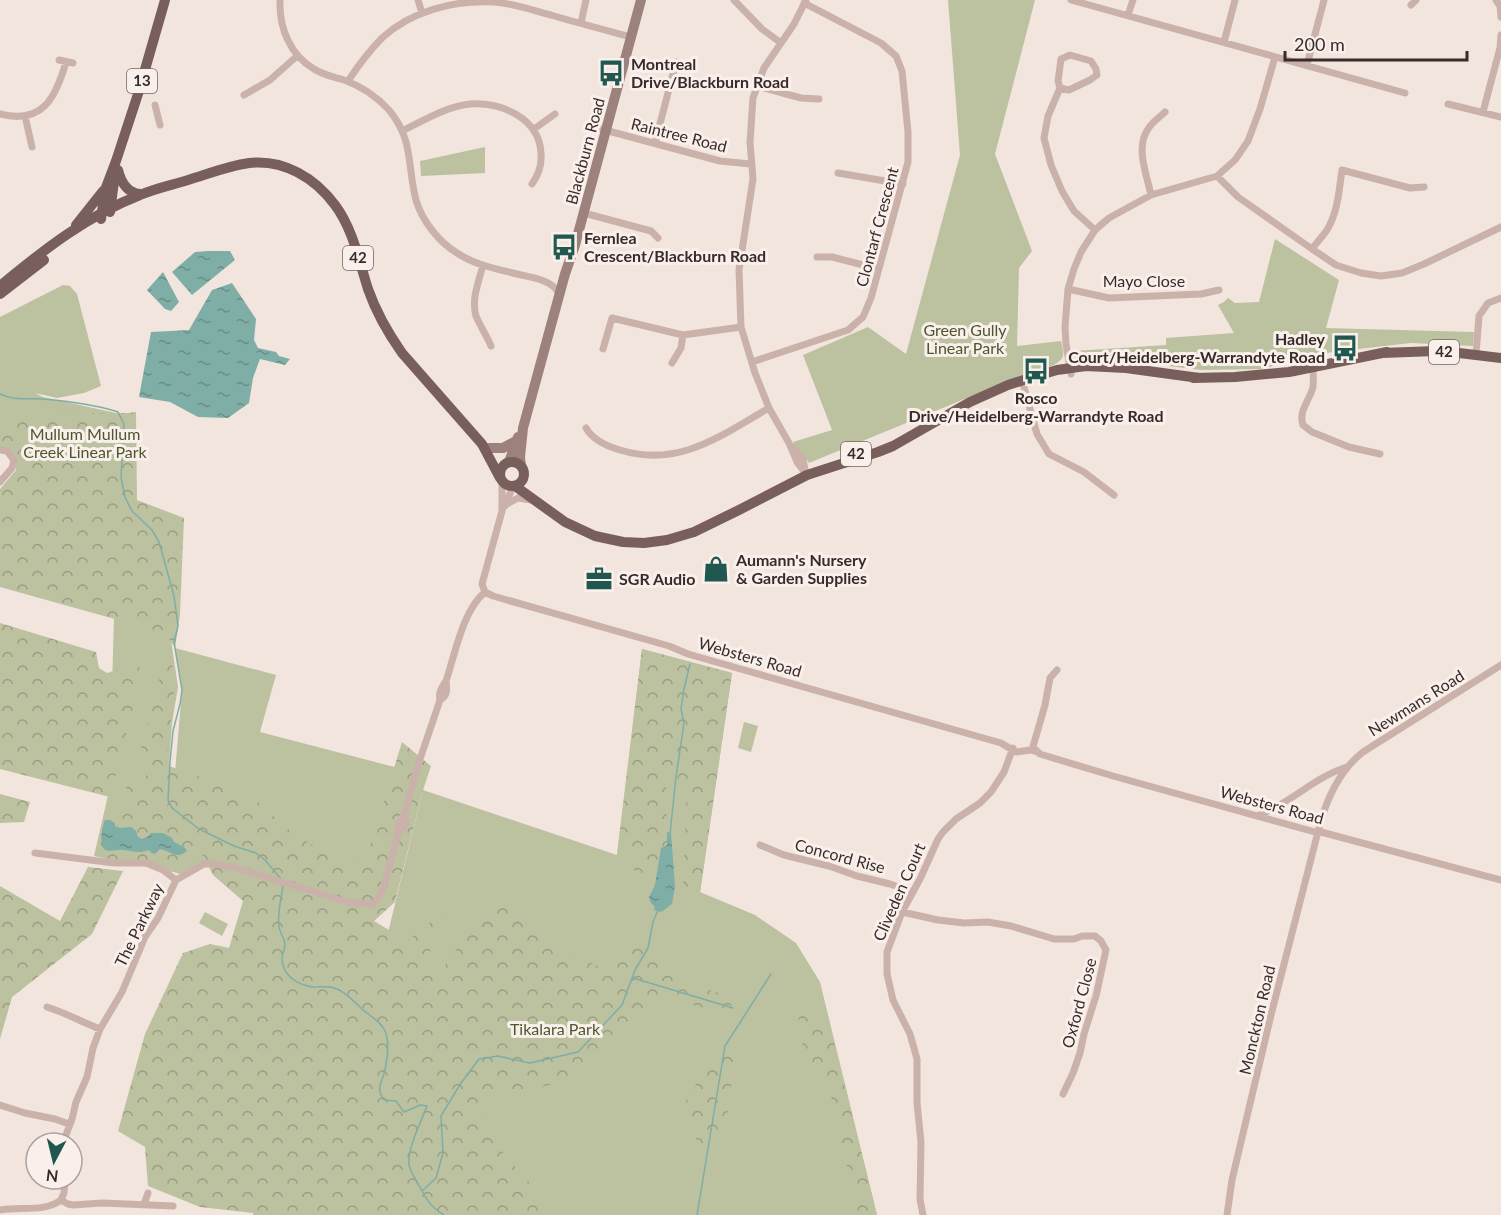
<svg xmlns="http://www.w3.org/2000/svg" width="1501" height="1215" font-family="Lato,sans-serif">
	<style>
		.green { fill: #bcc19f }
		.forest { fill: url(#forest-crowns) }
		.water { fill: url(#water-ripples) }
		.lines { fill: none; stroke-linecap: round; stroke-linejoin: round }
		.stream { stroke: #7eaea6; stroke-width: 1.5 }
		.minor { stroke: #cab2aa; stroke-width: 7 }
		.secondary { stroke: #9d817c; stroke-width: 10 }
		.primary { stroke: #795f5b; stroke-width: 10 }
		.labels { text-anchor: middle; stroke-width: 6; stroke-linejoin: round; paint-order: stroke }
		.shield { fill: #f9f0eb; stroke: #726664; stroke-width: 1.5 }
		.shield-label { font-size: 15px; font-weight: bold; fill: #382b2a }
		.poi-label { font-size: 16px; font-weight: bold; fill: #382b2a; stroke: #f9f0eb; text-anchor: start }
		.street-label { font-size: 16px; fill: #382b2a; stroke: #f9f0eb }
		.park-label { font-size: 16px; fill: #4f552e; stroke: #f9f0eb }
	</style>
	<defs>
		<pattern id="forest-crowns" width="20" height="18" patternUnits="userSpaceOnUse" patternTransform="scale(1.5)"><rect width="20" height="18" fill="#bcc19f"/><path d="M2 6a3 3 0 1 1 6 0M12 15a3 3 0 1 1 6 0" fill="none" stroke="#9a9d82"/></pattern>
		<pattern id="water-ripples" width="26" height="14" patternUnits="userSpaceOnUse" patternTransform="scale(1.5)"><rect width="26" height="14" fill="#7eaea6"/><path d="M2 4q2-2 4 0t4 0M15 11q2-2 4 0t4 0" fill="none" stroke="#688e87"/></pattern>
	</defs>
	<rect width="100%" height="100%" fill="#f2e5de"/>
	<path class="green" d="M 948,0 L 1035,0 L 995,154 L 1032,251 L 1019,268 L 1017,346 L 1061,341 C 1062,346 1064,352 1063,356 C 1060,367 1032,372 1023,375 L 809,463 L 793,442 L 832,430 L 803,355 L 868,327 L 906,354 L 960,155 Z
		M 485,147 L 485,173 L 421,176 L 420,161 Z
		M 1275,239 L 1339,280 L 1326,328 L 1474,332 L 1473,346 L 1411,343 L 1332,352 L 1261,369 L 1201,370 L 1160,365 L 1075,359 L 1074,351 L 1166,345 L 1166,338 L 1234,333 L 1218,305 L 1224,302 L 1228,298 L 1235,303 L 1259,302 Z
		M 63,285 L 70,286 L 77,294 L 101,386 L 84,393 L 57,398 L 35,393 L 43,397 L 116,413 L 123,500 L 164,593 L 178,687 L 172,723 L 166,807 L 210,862 L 180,874 L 131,858 L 94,856 L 109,791 L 114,618 L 61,468 L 0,448 L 0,317 Z
		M 175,648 L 276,675 L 260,732 L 406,770 L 372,879 L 172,808 L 182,690 Z
		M 642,649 L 732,673 L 700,892 L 755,915 L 796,943 L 820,982 L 877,1215 L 309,1215 L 371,1002 L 423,790 L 617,855 Z
		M 744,722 L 758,726 L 751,752 L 738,748 Z
		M 205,912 L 228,924 L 222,936 L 199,923 Z"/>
	<path class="forest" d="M 136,412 L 137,500 L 184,518 L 180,615 L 175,648 L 165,633 L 0,587 L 0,489 L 16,470 L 16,461 L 0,448 L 0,428 L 33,414 L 127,413 Z
		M 0,623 L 96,652 L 99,668 L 107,673 L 139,663 L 140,681 L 110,797 L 0,769 Z
		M 642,649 L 732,673 L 700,893 L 683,886 L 687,788 L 666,785 L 667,845 L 659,862 L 656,874 L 634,872 L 637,850 L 617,855 Z
		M 164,661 L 172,665 L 174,690 L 166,765 L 249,794 L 295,835 L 351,867 L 371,843 L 402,742 L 431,766 L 423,790 L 395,902 L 374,921 L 407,941 L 438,916 L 455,911 L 430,949 L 437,976 L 501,888 L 538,936 L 601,968 L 637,946 L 676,960 L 672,977 L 732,998 L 730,1015 L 660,996 L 581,1078 L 493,1098 L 477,1123 L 558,1215 L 253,1215 L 253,1213 L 200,1207 L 148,1186 L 145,1147 L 118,1131 L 145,1034 L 183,953 L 210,944 L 229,948 L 243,901 L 213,875 L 201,851 L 172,872 L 94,856 L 102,840 L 102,847 L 135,852 L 160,849 L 166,850 L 172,855 L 180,845 C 166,838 170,834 151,833 L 149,836 L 142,839 L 138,837 L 136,831 L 131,827 L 115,827 L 127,785 L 146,789 L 146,764 L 137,762 Z
		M 0,794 L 30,802 L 24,822 L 0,823 Z
		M 88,867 L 123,871 L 92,934 L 12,997 L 0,1039 L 0,886 L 60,921 Z
		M 796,1003 L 830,1026 L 877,1215 L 858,1215 L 828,1083 L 807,1072 Z
		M 725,1039 L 737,1045 L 726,1122 L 702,1161 L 686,1100 Z"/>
	<path class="water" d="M 208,251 L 230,251 L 235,260 L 192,295 L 172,272 L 195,252 Z
		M 163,272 L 179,302 L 171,311 L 165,309 L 147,290 Z
		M 232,283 L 256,319 L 254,340 L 258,348 L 276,352 L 279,356 L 290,359 L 285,365 L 260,359 L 253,378 L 249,403 L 228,418 L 198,417 L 170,402 L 139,397 L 151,332 L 189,330 L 212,290 Z
		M 105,820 L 110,820 L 115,823 L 115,826 L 120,828 L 131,827 L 136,831 L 138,837 L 142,839 L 149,836 L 151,833 L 163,833 L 172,838 L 174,842 L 184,847 L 187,851 C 176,860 171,851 160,849 L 155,854 L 152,853 L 148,850 C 139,854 133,851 124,850 C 118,849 109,853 104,849 C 99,845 102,826 105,820 Z
		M 667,832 L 671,833 L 675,886 L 672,904 L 661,912 L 654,910 L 655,907 L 651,903 L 649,897 L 655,885 L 661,848 L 667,845 Z"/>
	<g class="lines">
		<path class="stream" d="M 0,394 C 13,401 28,398 42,399 C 67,401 94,404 118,412 L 124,424 L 121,478 L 125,497 L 132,511 L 152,530 L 159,542 L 174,596 L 178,626 L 174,642 L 182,690 L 180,704 L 173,731 L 170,762 L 168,800 L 172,808 L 199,829 L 234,846 L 256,853 L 265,860 L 281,879
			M 670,834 L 676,777 L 684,723 L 681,709 L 684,689 L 690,664
			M 283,886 C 281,900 277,914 279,927 C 280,933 285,939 285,945 C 285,949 282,954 282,958 C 282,973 294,983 308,986 C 315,988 323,986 331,987 C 344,990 351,999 360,1007 C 368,1015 379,1020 384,1029 C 391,1041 387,1061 384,1074 C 383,1078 380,1083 380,1087 C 379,1092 381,1096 384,1100 L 396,1101 L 404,1112 L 420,1105 L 427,1106 C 421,1122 407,1149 409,1165 C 411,1172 414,1177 417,1182 C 426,1198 428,1205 444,1215
			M 633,978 L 733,1008
			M 422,1191 L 436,1178 L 443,1153 L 441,1116 L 461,1083 L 479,1059 L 498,1056 L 530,1063 L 578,1052 L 622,1005 L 635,970 L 648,948 L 653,922 L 658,910
			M 697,1215 L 725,1046 L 771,974"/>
		<path class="minor" d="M 280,0 C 279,28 290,55 314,69 C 323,75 334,77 344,80 C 361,86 377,97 389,110 C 414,140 407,166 416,200 C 422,221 439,242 457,253 C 475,265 497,269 517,274 C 529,277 546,279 555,288 C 558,291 558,292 559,296
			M 418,0 L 422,13
			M 734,0 L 762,29 L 781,43
			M 806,0 L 794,24 L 764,68 L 753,98 L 750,142 L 753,179 L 739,270 L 741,327 L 755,373 L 769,408 L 789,443 L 797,462 L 807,475
			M 1071,0 L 1405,93
			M 1496,0 L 1500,6 L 1501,17
			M 1411,5 L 1416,0
			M 1128,15 L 1133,0
			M 581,23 L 586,0
			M 1224,42 L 1235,0
			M 59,60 L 73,63
			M 1307,65 L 1324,0
			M 348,81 C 358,66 369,51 382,38 C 411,11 454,0 493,2 C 512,3 532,10 551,15 C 578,23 605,30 631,37
			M 757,86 L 801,98 L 819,99
			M 1060,88 L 1069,90 L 1090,80 L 1097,75 L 1096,69 L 1091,61 L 1070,55 L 1061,59 L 1058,81 L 1060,88 L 1048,116 L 1044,138 L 1051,165 L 1062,191 L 1074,211 L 1095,230
			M 244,95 L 270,80 L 297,56
			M 1448,104 L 1501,117
			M 155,105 L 160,125
			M 1483,112 L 1500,48 L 1501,35
			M 0,114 C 43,125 56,97 66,62
			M 25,116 L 32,147
			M 534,129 L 555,114
			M 601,129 L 720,161 L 751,164
			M 402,131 C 423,121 447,106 470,104 C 501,102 540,118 541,154 C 542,165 539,174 532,184
			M 655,143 L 676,62
			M 838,173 L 903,184
			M 1217,176 L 1238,197 L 1312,249 L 1336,265 L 1361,273 L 1381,276 L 1402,273 L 1424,264 L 1501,227
			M 1151,195 C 1147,175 1135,148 1148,129 C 1152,122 1160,117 1165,112
			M 584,213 L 651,231 L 658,238
			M 1312,249 C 1317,242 1323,236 1327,230 C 1338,212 1339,190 1342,170 L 1410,188 L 1424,187
			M 817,257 L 832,257 L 879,269
			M 483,265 C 479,281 471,299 476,316 C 480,326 487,336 491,346
			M 1068,289 L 1109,298 L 1201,294 L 1219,290
			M 603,349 L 612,318 L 683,335 L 741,327
			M 1476,354 L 1479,316 L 1488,303 L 1501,298
			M 752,362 L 848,330 L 863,317 L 871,298 L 908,162 L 908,132 L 902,71 L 896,56 L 881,43 L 804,3
			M 1312,362 C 1313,370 1314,378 1313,387 C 1310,400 1298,411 1303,425 L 1312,432 L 1349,447 L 1380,454
			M 672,363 L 681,348 L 683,335
			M 1071,374 L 1066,344 L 1065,327 L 1068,289 L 1074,269 L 1081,252 L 1095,230 L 1109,218 L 1151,195 L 1217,176 L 1235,160 L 1248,141 L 1260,109 L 1275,57
			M 1022,380 L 1037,434 L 1049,454 L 1084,472 L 1114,495
			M 586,428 C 593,440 606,446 620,450 C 679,468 720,436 769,408
			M 793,447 L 803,460 L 806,474
			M 0,450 L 7,451 L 14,460 L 12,468 L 0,482
			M 507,504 L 518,498 L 531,500
			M 505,506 L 513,486
			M 485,592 L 493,596 L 669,646 L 688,654 L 1001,743 L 1016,752 L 1031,750 L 1037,752
			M 485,592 L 482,584 L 502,511 L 502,481
			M 440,700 C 448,696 447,689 446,681
			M 1032,750 L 1045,705 L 1050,678 L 1057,670
			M 1036,750 L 1040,754 L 1113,776 L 1315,832 L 1321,832 L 1501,880
			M 1257,816 C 1290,804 1314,777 1347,767
			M 398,834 L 406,824 L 405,813
			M 760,845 L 784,855 L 829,866 L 857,876 L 890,884 L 913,892
			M 35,853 L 114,863 L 146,863 L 163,870 L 176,880
			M 902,912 L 938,920 L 964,923 L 988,922 L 1011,926 L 1054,939 L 1074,939 L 1082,936 L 1095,936 L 1101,941 L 1106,950 L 1096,996 L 1084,1034 L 1080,1053 L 1073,1073 L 1063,1094
			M 47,1007 C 66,1013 82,1022 100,1029
			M 0,1105 L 25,1113 L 55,1119 L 69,1124
			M 63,1143 L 72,1119 L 76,1102 L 87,1077 L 93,1048 L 100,1029 L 122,992 L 145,937 L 158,918 L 176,880 L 204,864 L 214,864 L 233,867 L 347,902 L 372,904 L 378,899 L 385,882 L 398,834 L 398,825 L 405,813 L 417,768 L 440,700 C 438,693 442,687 446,681 C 455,654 463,610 485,592
			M 61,1200 L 68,1204 L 73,1205 L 102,1203 L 173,1206
			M 61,1200 L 64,1193 L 65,1179
			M 144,1204 L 148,1193
			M 0,1210 C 21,1206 43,1213 61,1200
			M 923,1215 L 920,1199 L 921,1142 L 917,1103 L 917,1059 L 910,1034 L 893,1000 L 887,974 L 887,952 L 902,912 L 920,879 L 938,839 L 943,832 L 956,819 L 980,803 L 991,792 L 1004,772 L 1013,748
			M 1227,1215 L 1232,1180 L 1271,1015 L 1321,820 C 1329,794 1341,769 1363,752 L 1501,665"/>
		<path class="secondary" d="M 489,448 L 503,448 L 516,441
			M 509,462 L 518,437
			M 521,466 L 520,457 L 523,428 L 565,274 L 575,245 L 589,193 L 641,0"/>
		<path class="primary" d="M 118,170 C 121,182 127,193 140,194
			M 110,212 L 115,174
			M 101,219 L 105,190 L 116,161 L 138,94 L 165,0
			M 76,225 L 103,191
			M 0,286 C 42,251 88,215 140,195 C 156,188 172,185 188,180 C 208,174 228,166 249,163 C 284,159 315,178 335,205 C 353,229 359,261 368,289 C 376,312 388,333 402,353 L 482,444 L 500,478
			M 0,294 L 44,260
			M 1382,353 L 1436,351 L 1459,353 L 1501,358
			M 1193,378 L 1235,377 L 1289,372 L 1387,352
			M500 474a12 12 0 1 1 24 0a12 12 0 1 1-24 0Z
			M 515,486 L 565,522 L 595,536 L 623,542 L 644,543 L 667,540 L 694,532 L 739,510 L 807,475 L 878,452 L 893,446 L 970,402 L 1008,385 L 1030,378 L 1057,370 L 1086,366 L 1126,368 L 1199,378"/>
	</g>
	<defs>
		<g id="bus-bare" transform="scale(2.07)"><path d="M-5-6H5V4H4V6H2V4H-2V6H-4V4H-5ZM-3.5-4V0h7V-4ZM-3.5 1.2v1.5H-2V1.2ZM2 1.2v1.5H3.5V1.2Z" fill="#205850" stroke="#f9f0eb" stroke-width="2.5" paint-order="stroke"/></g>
		<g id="shop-bare" transform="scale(2.07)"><path d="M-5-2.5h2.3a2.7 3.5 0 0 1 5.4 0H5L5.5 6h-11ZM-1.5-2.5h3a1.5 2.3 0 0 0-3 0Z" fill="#205850" stroke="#f9f0eb" stroke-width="2.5" paint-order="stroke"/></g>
		<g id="office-bare" transform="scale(2.07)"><path d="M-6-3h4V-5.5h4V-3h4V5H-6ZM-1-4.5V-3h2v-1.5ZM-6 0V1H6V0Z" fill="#205850" stroke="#f9f0eb" stroke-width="2.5" paint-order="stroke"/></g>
	</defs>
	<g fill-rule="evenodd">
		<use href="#bus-bare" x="611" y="73"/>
		<use href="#bus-bare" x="564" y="247"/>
		<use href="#bus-bare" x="1345" y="348"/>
		<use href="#bus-bare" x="1036" y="371"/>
		<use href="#shop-bare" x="716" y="569"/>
		<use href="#office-bare" x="599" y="579"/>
	</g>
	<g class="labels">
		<g class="shield">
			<rect x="127" y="69" width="30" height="24" rx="4.5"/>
			<rect x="343" y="246" width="30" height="24" rx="4.5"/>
			<rect x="1429" y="340" width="30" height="24" rx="4.5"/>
			<rect x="841" y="442" width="30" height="24" rx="4.5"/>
		</g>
		<g class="shield-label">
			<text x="142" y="86">13</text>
			<text x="358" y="263">42</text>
			<text x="1444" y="357">42</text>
			<text x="856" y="459">42</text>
		</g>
		<g class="poi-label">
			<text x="631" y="70">Montreal<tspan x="631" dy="18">Drive/Blackburn Road</tspan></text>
			<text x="584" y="244">Fernlea<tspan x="584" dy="18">Crescent/Blackburn Road</tspan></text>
			<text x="1325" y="345" text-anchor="end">Hadley<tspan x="1325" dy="18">Court/Heidelberg-Warrandyte Road</tspan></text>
			<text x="1036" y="404" text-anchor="middle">Rosco<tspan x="1036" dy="18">Drive/Heidelberg-Warrandyte Road</tspan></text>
			<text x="736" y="566">Aumann's Nursery<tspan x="736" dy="18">&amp; Garden Supplies</tspan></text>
			<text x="619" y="585">SGR Audio</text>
		</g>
		<g class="street-label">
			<text transform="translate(679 135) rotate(14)" y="6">Raintree Road</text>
			<text transform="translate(585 151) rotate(-75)" y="6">Blackburn Road</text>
			<text transform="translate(877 227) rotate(-75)" y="6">Clontarf Crescent</text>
			<text x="1144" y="287">Mayo Close</text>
			<text transform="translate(750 657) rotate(16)" y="6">Websters Road</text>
			<text transform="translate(1416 703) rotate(-32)" y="6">Newmans Road</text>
			<text transform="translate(1272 805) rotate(15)" y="6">Websters Road</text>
			<text transform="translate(840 856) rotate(15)" y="6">Concord Rise</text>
			<text transform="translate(899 892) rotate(-66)" y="6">Cliveden Court</text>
			<text transform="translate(139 925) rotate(-64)" y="6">The Parkway</text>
			<text transform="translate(1079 1003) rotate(-75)" y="6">Oxford Close</text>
			<text transform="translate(1257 1020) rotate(-77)" y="6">Monckton Road</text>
		</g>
		<g class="park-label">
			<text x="965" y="336">Green Gully<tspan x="965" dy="18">Linear Park</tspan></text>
			<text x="85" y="440">Mullum Mullum<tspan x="85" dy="18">Creek Linear Park</tspan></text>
			<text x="555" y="1035">Tikalara Park</text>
		</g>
	</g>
	<g transform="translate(54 1161) rotate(187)"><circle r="28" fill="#f9f0eb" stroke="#aca19e" stroke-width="1.5"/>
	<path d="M0-4.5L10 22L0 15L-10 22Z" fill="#205850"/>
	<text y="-9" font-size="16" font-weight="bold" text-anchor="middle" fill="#382b2a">N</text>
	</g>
	<path d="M1285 51v9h182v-9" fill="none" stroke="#382b2a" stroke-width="3"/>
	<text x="1294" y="51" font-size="18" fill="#382b2a" stroke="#f9f0eb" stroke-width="4.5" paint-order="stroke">200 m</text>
</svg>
